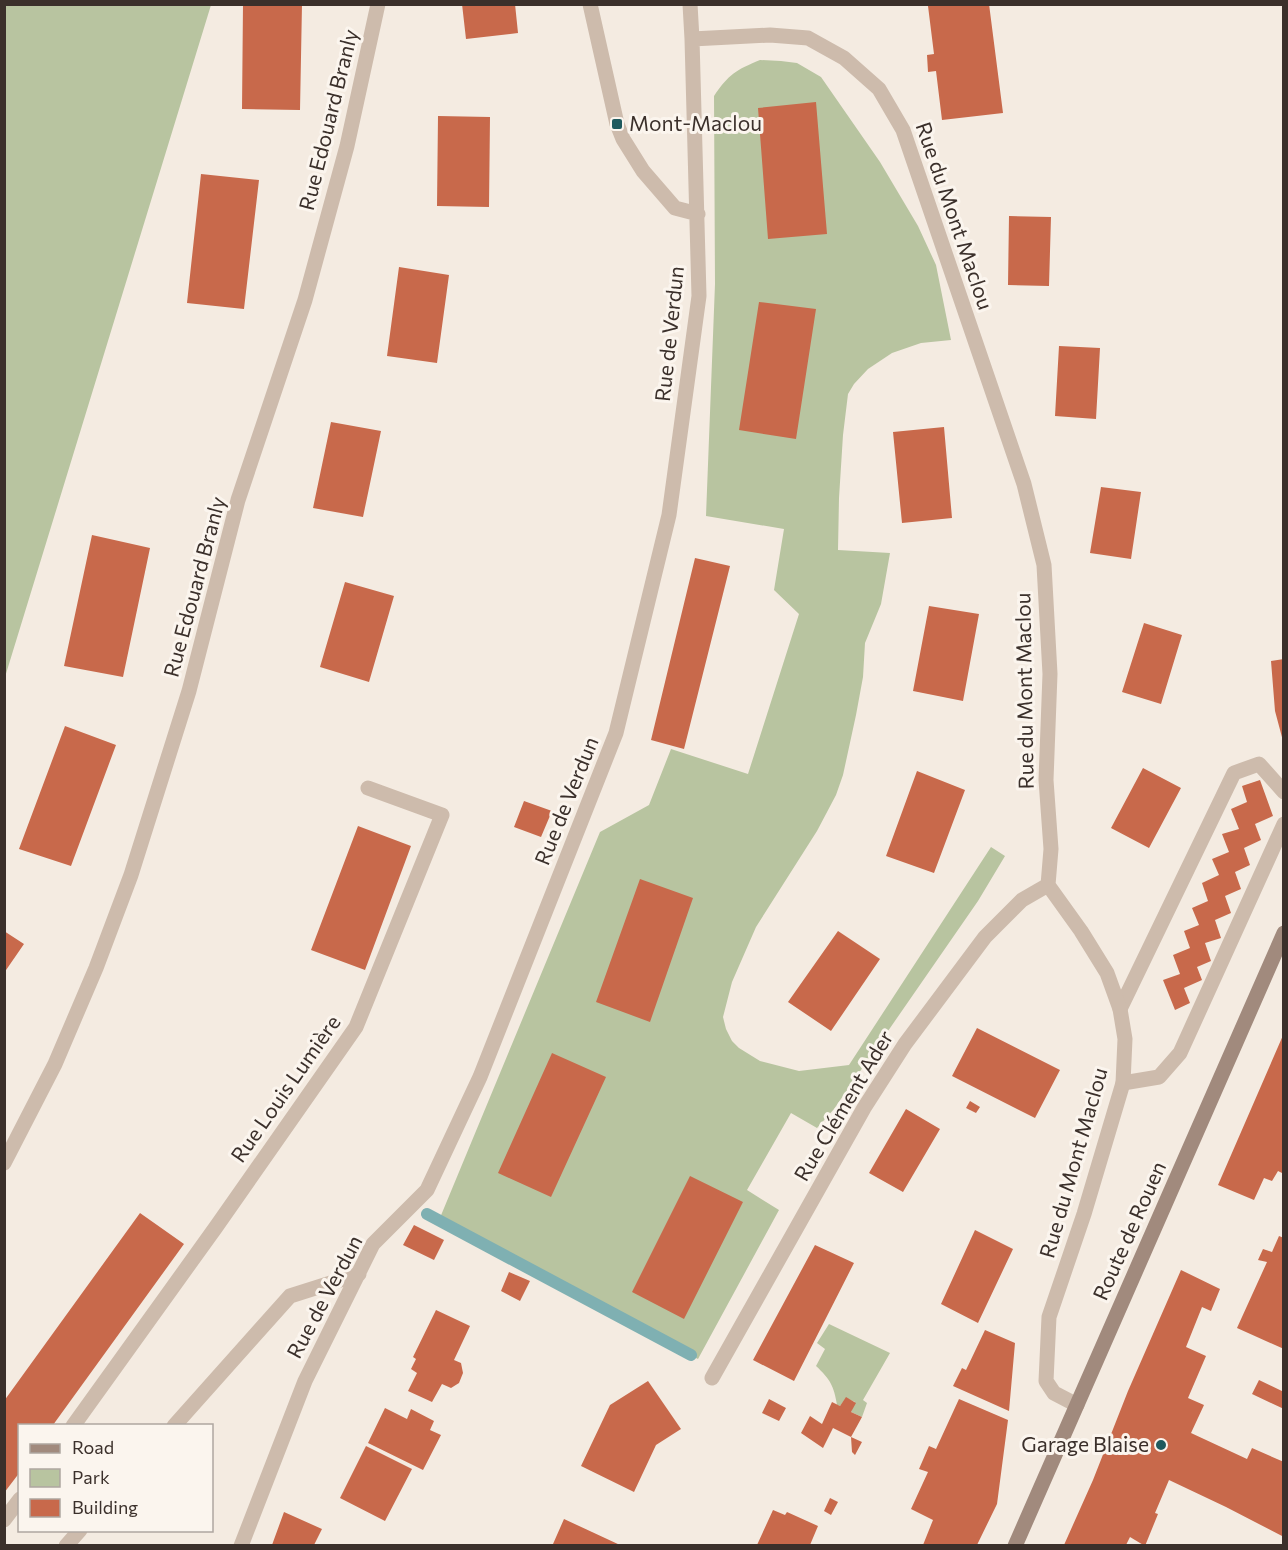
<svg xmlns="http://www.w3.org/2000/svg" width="1288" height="1550" font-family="Commissioner,sans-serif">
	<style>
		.green { fill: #b8c4a0 }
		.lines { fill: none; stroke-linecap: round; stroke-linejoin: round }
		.stream { stroke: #7fb0b2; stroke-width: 12 }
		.building { fill: #c8694b }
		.lane { stroke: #cdbbac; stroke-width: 15 }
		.street { stroke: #cdbbac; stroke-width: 15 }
		.secondary { stroke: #a18a7d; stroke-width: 15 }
		.poi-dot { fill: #1f5a5e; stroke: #fbf5ee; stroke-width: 2 }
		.labels { text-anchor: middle; stroke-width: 6; stroke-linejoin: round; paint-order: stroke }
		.street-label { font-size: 21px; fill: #3b302b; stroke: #fbf5ee }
		.poi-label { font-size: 21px; fill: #3b302b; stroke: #fbf5ee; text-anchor: start }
	</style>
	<rect width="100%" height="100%" fill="#f4ebe1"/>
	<path class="green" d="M 5,4 L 211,5 L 5,677 L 4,5 Z
		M 760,60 L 781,61 L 797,63 L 821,77 L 880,162 L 918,226 L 936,265 L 951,340 L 921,343 L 892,353 L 868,369 L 854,384 L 848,394 L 843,435 L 839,498 L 838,550 L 890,553 L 881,604 L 865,643 L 863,677 L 856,715 L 843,775 L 836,795 L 817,831 L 756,927 L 732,982 L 723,1017 L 726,1029 L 732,1041 L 739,1048 L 760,1061 L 799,1071 L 849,1065 L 991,847 L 1005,856 L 978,901 L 834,1109 L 817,1128 L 791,1113 L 747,1190 L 779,1210 L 698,1359 L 437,1225 L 600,832 L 649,805 L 671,749 L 748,774 L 799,614 L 774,590 L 784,529 L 706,516 L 715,284 L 714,96 C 729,74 736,70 760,60 Z
		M 829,1324 L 890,1353 L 863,1400 L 867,1403 L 862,1417 L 851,1412 L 855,1402 L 846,1398 L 840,1406 L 837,1405 C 834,1386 830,1379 816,1366 L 825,1349 L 817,1343 Z"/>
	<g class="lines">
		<path class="stream" d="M 427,1214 L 691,1355"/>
	</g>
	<path class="building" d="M 243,4 L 302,4 L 300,110 L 242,109 Z
		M 462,4 L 515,4 L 518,33 L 466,39 Z
		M 942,4 L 989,4 L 1003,113 L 942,120 L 936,71 L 928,72 L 927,55 L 934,54 L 928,6 Z
		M 816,102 L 827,234 L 768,239 L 758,108 Z
		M 438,116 L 490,117 L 489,207 L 437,206 Z
		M 201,174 L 259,180 L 244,309 L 187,303 Z
		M 1009,216 L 1051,217 L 1049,286 L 1008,285 Z
		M 399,267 L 449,275 L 437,363 L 387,356 Z
		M 759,302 L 816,309 L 796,439 L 739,430 Z
		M 1059,346 L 1100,348 L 1096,419 L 1055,416 Z
		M 331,422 L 381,431 L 363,517 L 313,508 Z
		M 944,427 L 952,518 L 902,523 L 893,432 Z
		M 1101,487 L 1141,492 L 1131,559 L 1090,553 Z
		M 92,535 L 150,548 L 123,677 L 64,666 Z
		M 695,558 L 730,566 L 684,749 L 651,740 Z
		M 345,582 L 394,596 L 369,682 L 320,667 Z
		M 929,606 L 979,614 L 963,701 L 913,691 Z
		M 1144,623 L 1182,635 L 1161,704 L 1122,692 Z
		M 1284,659 L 1284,741 L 1283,741 L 1275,711 L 1271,661 Z
		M 65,726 L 116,745 L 71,866 L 19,849 Z
		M 1143,768 L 1181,788 L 1149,848 L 1111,828 Z
		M 917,771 L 965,790 L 934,873 L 886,856 Z
		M 1260,780 L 1273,816 L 1255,824 L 1261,840 L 1244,848 L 1250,865 L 1235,872 L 1241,889 L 1225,896 L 1231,913 L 1215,920 L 1221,938 L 1205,943 L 1211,961 L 1197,967 L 1202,980 L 1184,988 L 1190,1003 L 1175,1010 L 1163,980 L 1180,974 L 1173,955 L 1190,948 L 1184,931 L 1199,925 L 1192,908 L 1208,901 L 1202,883 L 1219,875 L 1212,859 L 1229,852 L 1222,834 L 1239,829 L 1231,809 L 1247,802 L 1242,786 Z
		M 524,801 L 552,811 L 541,837 L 514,827 Z
		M 358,826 L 411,846 L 365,970 L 311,950 Z
		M 640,879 L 693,898 L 650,1022 L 596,1002 Z
		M 4,931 L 24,944 L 4,973 Z
		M 838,931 L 880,959 L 831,1031 L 788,1002 Z
		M 977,1028 L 1060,1070 L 1035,1118 L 952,1076 Z
		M 1284,1033 L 1284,1174 L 1278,1171 L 1272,1181 L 1264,1178 L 1254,1200 L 1218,1185 Z
		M 552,1053 L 606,1077 L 551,1197 L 498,1173 Z
		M 970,1101 L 980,1107 L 976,1113 L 966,1108 Z
		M 906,1109 L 940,1129 L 903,1192 L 869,1173 Z
		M 690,1176 L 743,1202 L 684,1319 L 632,1292 Z
		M 140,1213 L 184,1244 L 53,1425 L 20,1425 L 20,1472 L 4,1493 L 4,1401 Z
		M 414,1225 L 444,1240 L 434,1260 L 403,1245 Z
		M 975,1230 L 1013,1249 L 978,1323 L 941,1304 Z
		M 1279,1236 L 1284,1238 L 1284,1349 L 1237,1328 L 1267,1262 L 1258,1260 L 1263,1249 L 1272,1252 Z
		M 815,1245 L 854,1263 L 794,1381 L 753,1360 Z
		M 1181,1270 L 1220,1289 L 1211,1311 L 1202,1307 L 1186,1347 L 1206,1356 L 1188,1398 L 1204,1405 L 1191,1433 L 1247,1459 L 1252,1448 L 1284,1462 L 1284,1537 L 1226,1507 L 1169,1480 L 1155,1513 L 1158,1514 L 1145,1546 L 1130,1537 L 1126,1545 L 1064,1545 L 1093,1480 L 1128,1391 Z
		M 509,1272 L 530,1281 L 520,1301 L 501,1291 Z
		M 436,1310 L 470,1326 L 454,1360 L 461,1363 L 463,1373 L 459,1383 L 451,1388 L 442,1384 L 432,1402 L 408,1391 L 417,1373 L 411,1369 L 416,1359 L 413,1357 Z
		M 985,1330 L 1015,1343 L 1009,1411 L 953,1386 L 962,1368 L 966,1370 Z
		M 1259,1380 L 1284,1392 L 1284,1409 L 1252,1394 Z
		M 648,1381 L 681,1429 L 656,1445 L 634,1492 L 581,1466 L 610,1405 Z
		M 846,1397 L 856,1403 L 851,1412 L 862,1417 L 851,1437 L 833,1428 L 823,1448 L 801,1433 L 810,1416 L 822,1424 L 832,1402 L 840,1406 Z
		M 769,1399 L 786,1408 L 779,1421 L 762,1413 Z
		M 959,1399 L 1008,1420 L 997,1504 L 977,1545 L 923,1545 L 933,1520 L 911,1509 L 928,1472 L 919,1469 L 929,1446 L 936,1449 Z
		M 385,1408 L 407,1419 L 411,1409 L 434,1421 L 430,1430 L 441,1435 L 423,1470 L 368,1443 Z
		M 851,1437 L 862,1442 L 855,1455 L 852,1452 Z
		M 366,1446 L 412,1469 L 385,1521 L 340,1498 Z
		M 830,1498 L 838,1502 L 831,1515 L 824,1511 Z
		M 773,1510 L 785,1515 L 787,1512 L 818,1526 L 810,1545 L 757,1545 Z
		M 284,1512 L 322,1529 L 314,1545 L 272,1545 Z
		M 564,1519 L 620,1545 L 556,1545 L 553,1544 Z"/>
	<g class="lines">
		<path class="lane" d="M 1120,1009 L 1234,773 L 1259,764 L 1284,792
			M 1123,1083 L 1159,1077 L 1180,1053 L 1284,824"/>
		<path class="street" d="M 590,4 L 617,124 L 623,139 L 643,171 L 675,208 L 698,214
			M 692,39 L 770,35 L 808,38 L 844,58 L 879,89 L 903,130 L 1024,484 L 1044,565 L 1050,674 L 1046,780 L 1051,849 L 1048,885 L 1081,931 L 1107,973 L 1120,1009 L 1125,1039 L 1123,1083 L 1084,1214 L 1049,1317 L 1046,1381 L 1054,1393 L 1077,1405
			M 4,1163 L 55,1064 L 96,968 L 131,875 L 189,691 L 238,500 L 305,300 L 347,146 L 378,4
			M 712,1378 L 864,1108 L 905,1044 L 985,937 L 1022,900 L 1048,885
			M 73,1426 L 216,1227 L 356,1027 L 442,815 L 368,788
			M 174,1426 L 290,1296 L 359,1274
			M 4,1520 L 20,1499
			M 66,1546 L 80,1530
			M 241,1546 L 305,1381 L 373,1244 L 427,1190 L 480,1077 L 616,733 L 669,515 L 699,296 L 692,39 L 690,4"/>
		<path class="secondary" d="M 1015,1546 L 1284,933"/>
	</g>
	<g class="poi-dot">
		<rect x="611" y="118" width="12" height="12" rx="3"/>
		<circle cx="1161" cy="1445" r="6"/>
	</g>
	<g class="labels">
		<g class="street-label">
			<text transform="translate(329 120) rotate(-76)" y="7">Rue Edouard Branly</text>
			<text transform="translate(954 216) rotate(71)" y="7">Rue du Mont Maclou</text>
			<text transform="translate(670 334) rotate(-84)" y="7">Rue de Verdun</text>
			<text transform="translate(195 587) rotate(-75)" y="7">Rue Edouard Branly</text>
			<text transform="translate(1025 691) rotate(-91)" y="7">Rue du Mont Maclou</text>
			<text transform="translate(567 801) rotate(-68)" y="7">Rue de Verdun</text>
			<text transform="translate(286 1089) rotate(-55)" y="7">Rue Louis Lumière</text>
			<text transform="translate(844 1106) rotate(-59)" y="7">Rue Clément Ader</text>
			<text transform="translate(1074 1163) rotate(-74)" y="7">Rue du Mont Maclou</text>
			<text transform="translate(1130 1231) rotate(-66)" y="7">Route de Rouen</text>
			<text transform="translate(325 1297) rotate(-62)" y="7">Rue de Verdun</text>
		</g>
		<g class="poi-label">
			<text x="629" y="131">Mont-Maclou</text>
			<text x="1149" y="1452" text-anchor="end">Garage Blaise</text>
		</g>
	</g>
	<rect width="1288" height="1550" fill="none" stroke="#3b302b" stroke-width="12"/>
	<rect x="18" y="1424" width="195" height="108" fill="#fbf5ee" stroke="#aea6a0" stroke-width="1.5"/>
	<rect x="30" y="1444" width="30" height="9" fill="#a18a7d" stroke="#aea6a0" stroke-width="1.5"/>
	<text x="72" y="1454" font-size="18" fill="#3b302b">Road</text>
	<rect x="30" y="1469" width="30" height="18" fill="#b8c4a0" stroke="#aea6a0" stroke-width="1.5"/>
	<text x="72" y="1484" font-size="18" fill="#3b302b">Park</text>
	<rect x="30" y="1499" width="30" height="18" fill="#c8694b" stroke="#aea6a0" stroke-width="1.5"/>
	<text x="72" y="1514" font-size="18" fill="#3b302b">Building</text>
</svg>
